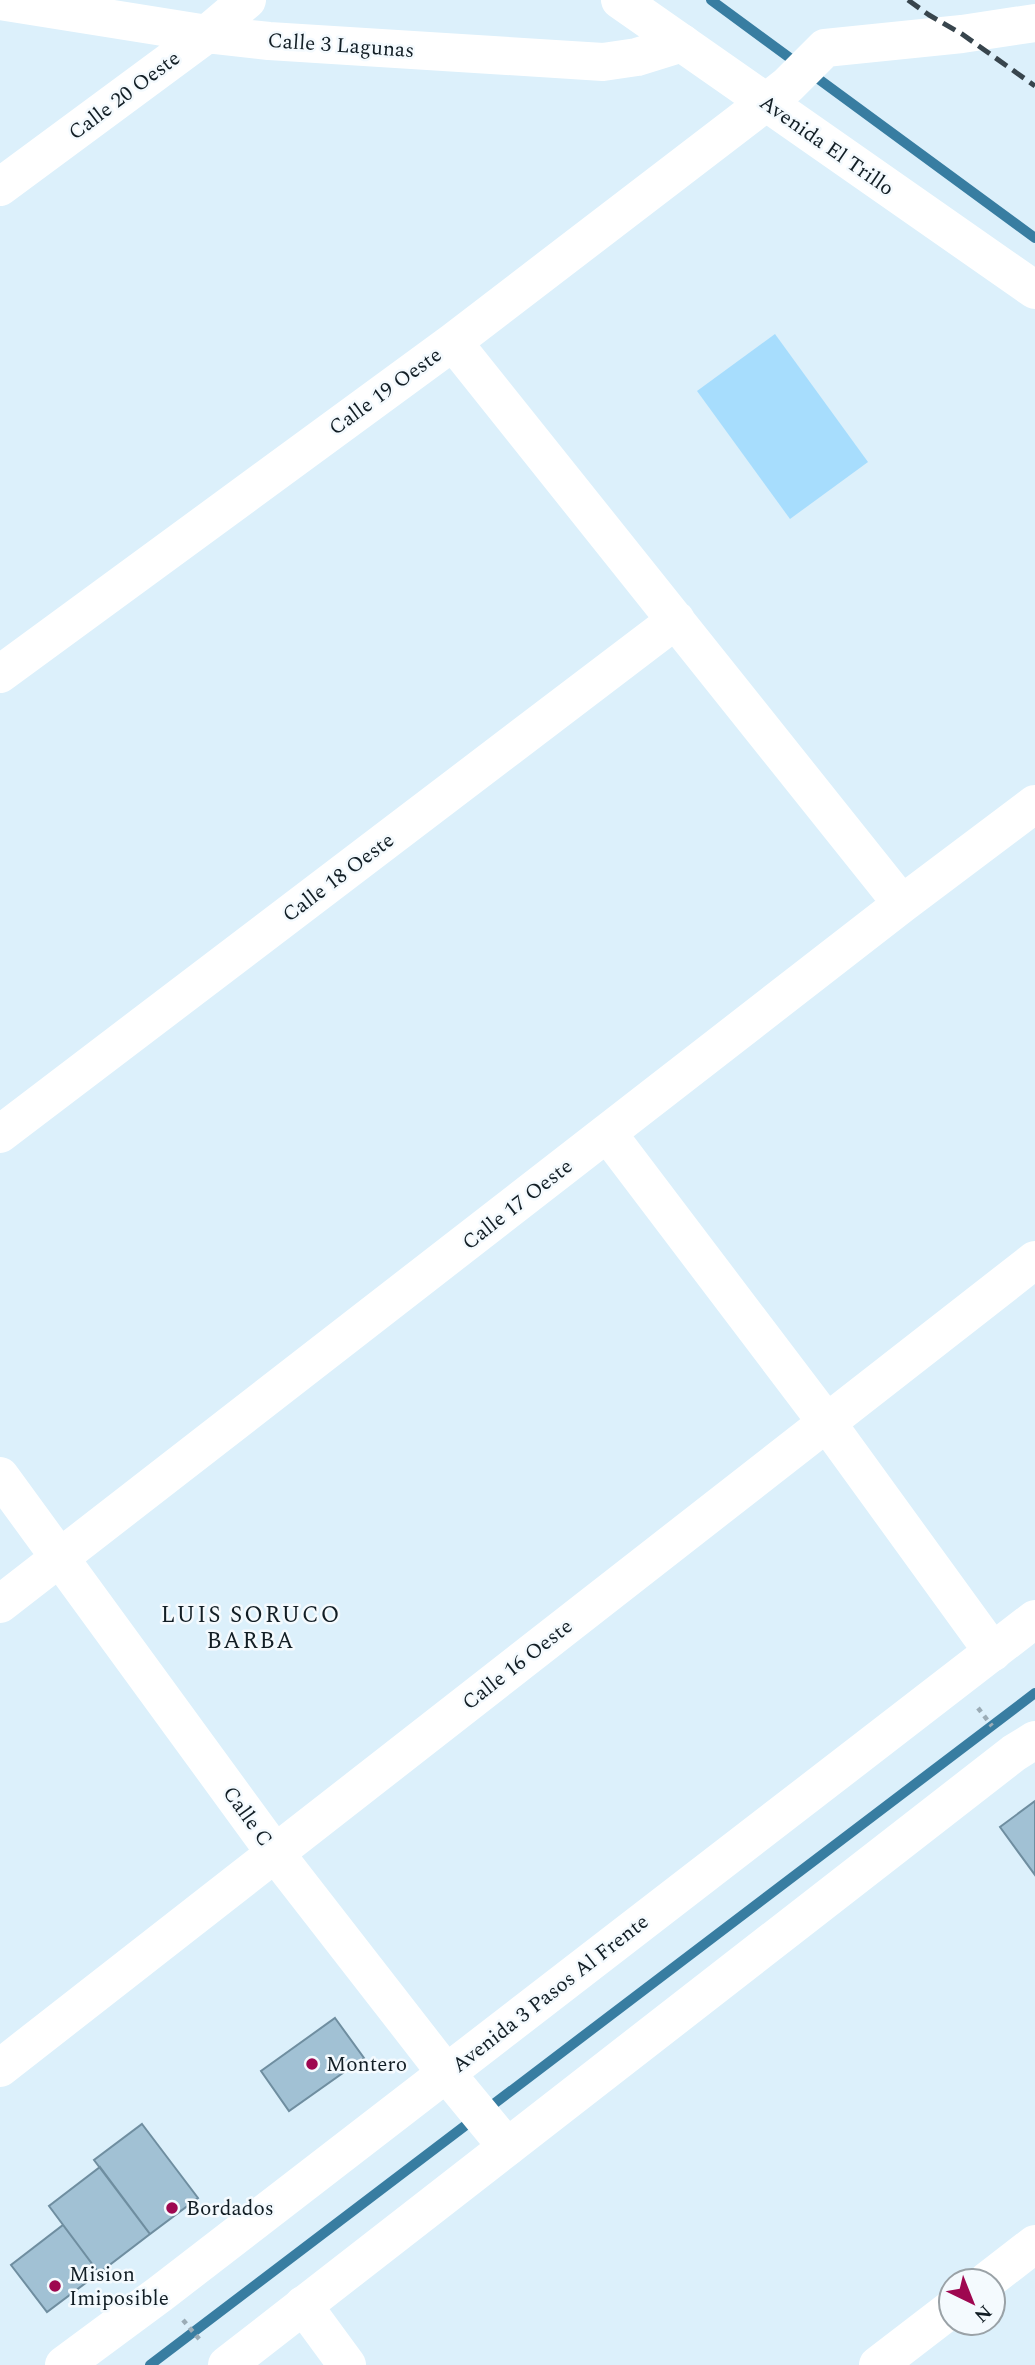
<svg xmlns="http://www.w3.org/2000/svg" width="1035" height="2365" font-family="Spectral,serif">
	<style>
		.green { fill: #a7ddfd }
		.lines { fill: none; stroke-linecap: round; stroke-linejoin: round }
		.stream { stroke: #387da1; stroke-width: 10 }
		.building { fill: #a1c1d4; stroke: #6f8ea0; stroke-width: 2 }
		.path { stroke: #9bacb6; stroke-width: 4.5; stroke-dasharray: 5 5; stroke-linecap: butt }
		.street { stroke: #fff; stroke-width: 38 }
		.secondary { stroke: #fff; stroke-width: 38 }
		.rail { stroke: #38454d; stroke-width: 5; stroke-dasharray: 14 7; stroke-linecap: butt }
		.poi-dot { fill: #9e0750; stroke: #f4fafe; stroke-width: 2.5 }
		.labels { text-anchor: middle; stroke-width: 5; stroke-linejoin: round; paint-order: stroke }
		.street-label { font-size: 21px; fill: #121e25; stroke: #f4fafe }
		.poi-label { font-size: 21px; fill: #121e25; stroke: #f4fafe; text-anchor: start }
		.neighbourhood-label { font-size: 23px; letter-spacing: 2px; fill: #121e25; stroke: #f4fafe }
	</style>
	<rect width="100%" height="100%" fill="#dcf0fb"/>
	<path class="green" d="M 775,334 L 868,462 L 790,519 L 697,391 Z"/>
	<g class="lines">
		<path class="stream" d="M 711,0 L 1035,238
			M 150,2365 L 1035,1693"/>
	</g>
	<path class="building" d="M 1035,1801 L 1035,1875 L 1000,1827 Z
		M 335,2018 L 364,2058 L 289,2111 L 261,2071 Z
		M 142,2124 L 198,2198 L 150,2234 L 94,2160 Z
		M 100,2167 L 150,2234 L 99,2273 L 49,2206 Z
		M 63,2225 L 99,2273 L 47,2312 L 11,2265 Z"/>
	<g class="lines">
		<path class="path" d="M 978,1708 L 992,1726
			M 183,2320 L 200,2340"/>
		<path class="street" d="M 0,1 L 207,34 L 269,41 L 603,62 L 637,57 L 682,43
			M 0,187 L 207,34 L 247,0
			M 453,342 L 902,904
			M 0,674 L 453,342 L 765,103 L 788,85 L 825,48 L 962,34 L 1035,23
			M 0,1134 L 676,620
			M 608,1134 L 827,1423 L 993,1652
			M 0,1476 L 275,1853 L 446,2073 L 507,2147
			M 0,1604 L 902,904 L 1035,804
			M 0,2068 L 1035,1260
			M 987,2281 L 1035,2244
			M 303,2305 L 347,2365
			M 878,2365 L 951,2309"/>
		<path class="secondary" d="M 620,0 L 1035,290
			M 64,2365 L 160,2294 L 1035,1619
			M 227,2365 L 1014,1753 L 1035,1740"/>
		<path class="rail" d="M 908,0 L 929,15 L 962,34 L 1035,86"/>
	</g>
	<g class="poi-dot">
		<circle cx="312" cy="2064" r="7"/>
		<circle cx="172" cy="2208" r="7"/>
		<circle cx="55" cy="2286" r="7"/>
	</g>
	<g class="labels">
		<g class="street-label">
			<text transform="translate(341 45) rotate(4)" y="7">Calle 3 Lagunas</text>
			<text transform="translate(124 95) rotate(-37)" y="7">Calle 20 Oeste</text>
			<text transform="translate(827 145) rotate(35)" y="7">Avenida El Trillo</text>
			<text transform="translate(385 391) rotate(-36)" y="7">Calle 19 Oeste</text>
			<text transform="translate(338 877) rotate(-37)" y="7">Calle 18 Oeste</text>
			<text transform="translate(517 1204) rotate(-38)" y="7">Calle 17 Oeste</text>
			<text transform="translate(517 1664) rotate(-38)" y="7">Calle 16 Oeste</text>
			<text transform="translate(248 1816) rotate(54)" y="7">Calle C</text>
			<text transform="translate(550 1993) rotate(-38)" y="7">Avenida 3 Pasos Al Frente</text>
		</g>
		<g class="poi-label">
			<text x="326" y="2071">Montero</text>
			<text x="186" y="2215">Bordados</text>
			<text x="69" y="2281">Mision<tspan x="69" dy="24">Imiposible</tspan></text>
		</g>
		<g class="neighbourhood-label">
			<text x="251" y="1622">LUIS SORUCO<tspan x="251" dy="26">BARBA</tspan></text>
		</g>
	</g>
	<g transform="translate(972 2302) rotate(137)"><circle r="33" fill="#f4fafe" stroke="#9aa2a7" stroke-width="2"/>
	<path d="M0-5L12 26L0 18L-12 26Z" fill="#9e0750"/>
	<text y="-10" font-size="19" font-weight="bold" text-anchor="middle" fill="#121e25">N</text>
	</g>
</svg>
